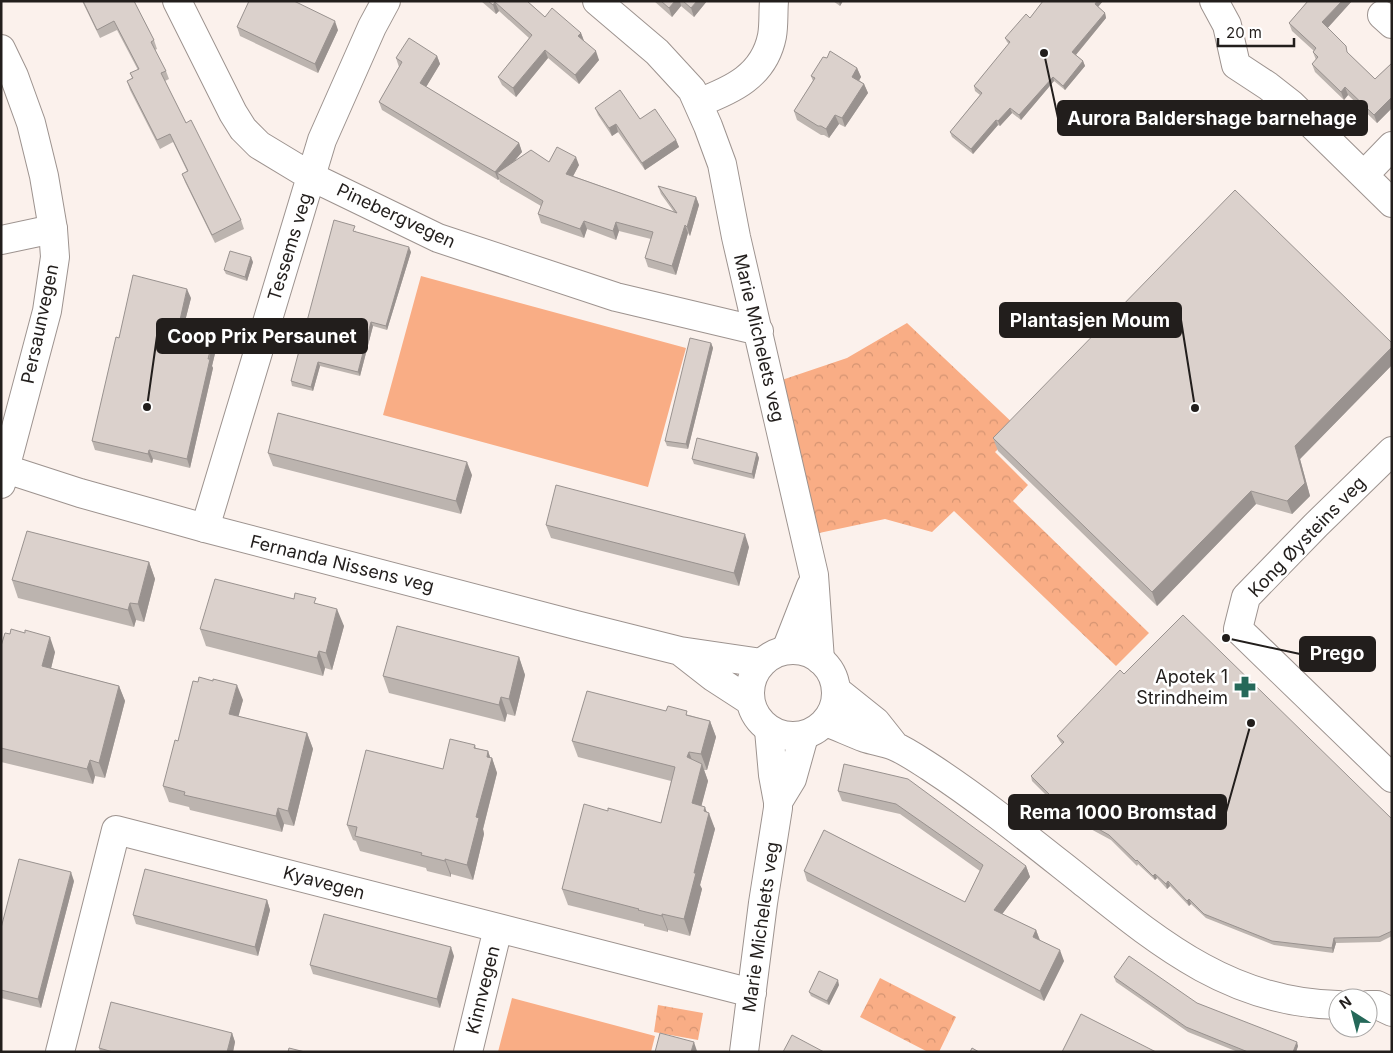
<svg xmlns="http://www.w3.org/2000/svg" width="1393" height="1053" font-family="Inter,sans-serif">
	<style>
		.forest { fill: url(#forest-crowns) }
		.pitch { fill: #f9ad85 }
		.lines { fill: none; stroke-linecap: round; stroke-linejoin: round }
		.minor-casing { stroke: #9d938f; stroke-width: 30 }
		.tertiary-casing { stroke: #9d938f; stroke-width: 30 }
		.minor { stroke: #fff; stroke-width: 28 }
		.tertiary { stroke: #fff; stroke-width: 28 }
		.wall { fill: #bcb4af }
		.shaded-wall { fill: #99928f }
		.building { fill: #dbd1cc; stroke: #99928f }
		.labels { text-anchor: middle; stroke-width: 5; stroke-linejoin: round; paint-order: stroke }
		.street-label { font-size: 18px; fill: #221e1c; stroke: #fff }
		.poi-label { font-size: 18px; fill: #221e1c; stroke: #fff; text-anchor: end }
		.leader { fill: none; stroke: #221e1c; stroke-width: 2 }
		.callout-dot { fill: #221e1c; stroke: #fff; stroke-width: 2 }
		.callout { fill: #221e1c; stroke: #221e1c; stroke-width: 2 }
		.callout-label { font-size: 19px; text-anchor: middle; font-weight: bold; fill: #fff }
	</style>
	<defs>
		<pattern id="forest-crowns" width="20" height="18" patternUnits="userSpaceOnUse" patternTransform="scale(1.25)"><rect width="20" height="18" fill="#f9ad85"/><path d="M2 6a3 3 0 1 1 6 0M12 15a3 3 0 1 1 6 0" fill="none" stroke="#d59472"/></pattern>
	</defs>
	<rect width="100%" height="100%" fill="#fbf1ec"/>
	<path class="forest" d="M 907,323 L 1019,429 L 995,452 L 1028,485 L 1013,501 L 1149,633 L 1116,666 L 954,511 L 932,532 L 885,519 L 805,536 L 770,384 L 847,358 Z
		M 880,978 L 956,1017 L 939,1052 L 928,1052 L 860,1017 Z
		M 658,1005 L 703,1013 L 698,1040 L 654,1032 Z"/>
	<path class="pitch" d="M 421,276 L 686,348 L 648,487 L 383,415 Z
		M 512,998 L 655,1036 L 651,1052 L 498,1052 Z"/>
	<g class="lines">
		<g class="minor-casing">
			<path id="minor" d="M 177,1 L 233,113 L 243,129 L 259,145 L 312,177 L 438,238 L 616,297 L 759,331
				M 597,1 L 657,52 L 692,90 L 708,126 L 722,164 L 736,237 L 814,575 L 820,660
				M 1214,1 L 1227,25 L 1236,65 L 1268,86 L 1291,104 L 1392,203
				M 1382,15 L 1392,24
				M 698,103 C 732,90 764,76 772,36 C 774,25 773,13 774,1
				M 1364,175 L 1392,146
				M 1,240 L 53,229
				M 1392,451 L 1316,525 L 1246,597 L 1238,629 L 1392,778
				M 205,528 L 322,140 L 372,27 L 386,1
				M 786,650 L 811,586
				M 778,802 L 792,779 L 804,736
				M 60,1052 L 116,830 L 752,993
				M 468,1052 L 498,928
				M 744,1052 L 763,903 L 778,808 L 778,802 L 773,775 L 769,730"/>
		</g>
		<g class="tertiary-casing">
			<path id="tertiary" d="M 1,49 L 14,76 L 31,123 L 44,176 L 53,229 L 55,257 L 47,311 L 1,484
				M 6,469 L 80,493 L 205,528 L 576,625 L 680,651 L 762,663
				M750 693a43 43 0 1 1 86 0a43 43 0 1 1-86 0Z
				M 681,652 L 713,677 L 750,701
				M 836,690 L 876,722 L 895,746
				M 826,722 C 839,727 852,733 865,738 C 874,741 884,742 894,746 C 906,751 919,760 930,767 C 982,801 1030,840 1078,878 C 1158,942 1230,1003 1338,1005
				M 1368,1005 L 1377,1005 L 1392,1012"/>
		</g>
		<use href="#minor" class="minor"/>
		<use href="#tertiary" class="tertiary"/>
	</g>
	<path class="wall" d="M 82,1 L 134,1 L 154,40 L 157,49 L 155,50 L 166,71 L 169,79 L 165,81 L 186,123 L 241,220 L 244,229 L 215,243 L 185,182 L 182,174 L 187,171 L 173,142 L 160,149 L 130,90 L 127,81 L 132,78 L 130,73 L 138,70 L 117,30 L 100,38 Z
		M 481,1 L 527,1 L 545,17 L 581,33 L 584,41 L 599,60 L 579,84 L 548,58 L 516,97 L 502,85 L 498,77 L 529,38 L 499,11 L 496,14 Z
		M 654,1 L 707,1 L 694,17 L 681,6 L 672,17 Z
		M 833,1 L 843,1 L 840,6 Z
		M 1043,1 L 1103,1 L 1098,7 L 1105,13 L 1106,18 L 1076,55 L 1083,61 L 1085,66 L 1065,90 L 1054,81 L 1021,120 L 1012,113 L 1000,126 L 998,125 L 973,154 L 952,137 L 950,132 L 980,95 L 975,91 L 974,86 L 1009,44 L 1007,42 L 1005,38 L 1030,18 Z
		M 1308,1 L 1352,1 L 1327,28 L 1349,54 L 1375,79 L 1392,63 L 1392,108 L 1377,123 L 1348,95 L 1344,100 L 1315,72 L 1312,64 L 1316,60 L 1313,52 L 1314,51 L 1292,31 L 1289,23 Z
		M 237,27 L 338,30 L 318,73 L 240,36 Z
		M 437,56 L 440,64 L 426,87 L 519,143 L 522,152 L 513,162 L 549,162 L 579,165 L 573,176 L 674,212 L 661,194 L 658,186 L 696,197 L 699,205 L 690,236 L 688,233 L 676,275 L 648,267 L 645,258 L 651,239 L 619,231 L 616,240 L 587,229 L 584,238 L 541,223 L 538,214 L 541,206 L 500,182 L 499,179 L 498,180 L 382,110 L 379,102 L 399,67 L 396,58 Z
		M 857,68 L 861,77 L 859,80 L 864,84 L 868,93 L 845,127 L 839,124 L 829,138 L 824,135 L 821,135 L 797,120 L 794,111 L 813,81 L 811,76 Z
		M 595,108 L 676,140 L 679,147 L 645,170 L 618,132 L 612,136 L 598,115 Z
		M 356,230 L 356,232 L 411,252 L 387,330 L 373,326 L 360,376 L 320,366 L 313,391 L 292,386 L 291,381 Z
		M 253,262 L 247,281 L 226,274 L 224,270 Z
		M 191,298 L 185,321 L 216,328 L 219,337 L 212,366 L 213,368 L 190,468 L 153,459 L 152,463 L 95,450 L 92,441 L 119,338 Z
		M 711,343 L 713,348 L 688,449 L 667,446 L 665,441 Z
		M 1392,343 L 1392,365 L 1300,459 L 1310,496 L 1292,514 L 1256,504 L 1157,606 L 998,451 L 993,438 Z
		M 268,453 L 472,475 L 461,514 L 273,466 Z
		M 757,453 L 759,458 L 754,479 L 694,464 L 692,459 Z
		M 546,525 L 749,547 L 739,586 L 551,538 Z
		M 149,562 L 155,579 L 144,622 L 136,620 L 134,627 L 18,598 L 12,580 Z
		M 294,599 L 318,604 L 344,626 L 332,670 L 325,668 L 323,676 L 206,646 L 200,629 Z
		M 1,646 L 55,652 L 51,668 L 119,686 L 125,701 L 105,778 L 95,776 L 93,784 L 1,762 Z
		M 519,657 L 525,675 L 515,716 L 507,714 L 505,722 L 389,693 L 383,676 Z
		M 1124,674 L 1392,819 L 1392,936 L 1380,942 L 1336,943 L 1333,953 L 1274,945 L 1206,918 L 1191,904 L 1189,906 L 1170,886 L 1167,889 L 1157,878 L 1155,880 L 1138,864 L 1137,866 L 1111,840 L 1087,827 L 1073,813 L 1071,815 L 1054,799 L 1052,801 L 1032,781 L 1031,776 L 1062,744 L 1059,740 L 1057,736 Z
		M 243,700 L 238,716 L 307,733 L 313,749 L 294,826 L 284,824 L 282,832 L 190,810 L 189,807 L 169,802 L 163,786 L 178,741 Z
		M 666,711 L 689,715 L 710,721 L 716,737 L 707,770 L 704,770 L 708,781 L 701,806 L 707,812 L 715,829 L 700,885 L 702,889 L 690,936 L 668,930 L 668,932 L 644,926 L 644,924 L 568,905 L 562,889 L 608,811 L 661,823 L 671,781 L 578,757 L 572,741 Z
		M 475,745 L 476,748 L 488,751 L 490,757 L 492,758 L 497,773 L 483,829 L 484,834 L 473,880 L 451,874 L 451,877 L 427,871 L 426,868 L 360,851 L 356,841 L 353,840 L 347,825 L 443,769 Z
		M 844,764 L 1026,866 L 1030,877 L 1002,914 L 1036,930 L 1040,940 L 1064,961 L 1044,1001 L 807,881 L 804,871 L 965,902 L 980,871 L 900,814 L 842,801 L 838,791 Z
		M 74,881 L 41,1008 L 1,998 L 1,928 Z
		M 267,900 L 270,910 L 258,956 L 136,924 L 133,915 Z
		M 454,956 L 440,1008 L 313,974 L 310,965 Z
		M 1114,977 L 1197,1003 L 1298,1046 L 1296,1052 L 1238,1052 L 1188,1032 L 1116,982 Z
		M 839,985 L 829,1005 L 811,996 L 809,992 Z
		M 232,1033 L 235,1042 L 233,1052 L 100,1052 L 99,1048 Z"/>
	<path class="shaded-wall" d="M 675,1 L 680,1 L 681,6 L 672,17 L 669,8 Z
		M 697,1 L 707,1 L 694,17 L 691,8 Z
		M 839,1 L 843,1 L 840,6 Z
		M 1097,1 L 1103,1 L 1096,9 L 1095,4 Z
		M 1342,1 L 1352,1 L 1325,31 L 1322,22 Z
		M 495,2 L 499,11 L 496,14 L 493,5 Z
		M 1105,13 L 1106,18 L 1074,57 L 1072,52 Z
		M 335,21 L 338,30 L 318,73 L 315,64 Z
		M 581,33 L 584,41 L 578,36 Z
		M 545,50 L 548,58 L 516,97 L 513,88 Z
		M 596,51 L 599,60 L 579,84 L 575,75 Z
		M 437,56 L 440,64 L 423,92 L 420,83 Z
		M 1083,61 L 1085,66 L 1065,90 L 1063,86 Z
		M 857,68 L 861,77 L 856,86 L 852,77 Z
		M 1053,77 L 1054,81 L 1021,120 L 1019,115 Z
		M 864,84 L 868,93 L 845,127 L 842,118 Z
		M 1345,87 L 1348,95 L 1344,100 L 1341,92 Z
		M 1392,97 L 1392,108 L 1377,123 L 1374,115 Z
		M 1010,108 L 1012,113 L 1000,126 L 998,121 Z
		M 835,115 L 839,124 L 829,138 L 826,129 Z
		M 996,120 L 998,125 L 973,154 L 971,149 Z
		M 616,124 L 618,132 L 612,136 L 609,128 Z
		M 676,140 L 679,147 L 645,170 L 642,163 Z
		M 519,143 L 522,152 L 502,176 L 497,173 L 499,179 L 498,180 L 495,172 Z
		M 576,157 L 579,165 L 570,182 L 566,174 Z
		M 696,197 L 699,205 L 690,236 L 687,227 Z
		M 584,221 L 587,229 L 584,238 L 580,229 Z
		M 616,222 L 619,231 L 616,240 L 613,231 Z
		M 685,225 L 688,233 L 676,275 L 672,266 Z
		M 409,247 L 411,252 L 387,330 L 386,326 Z
		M 251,257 L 253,262 L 247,281 L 245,277 Z
		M 187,289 L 191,298 L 183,329 L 180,320 Z
		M 371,322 L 373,326 L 360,376 L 358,372 Z
		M 216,328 L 219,337 L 212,366 L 213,368 L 190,468 L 187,459 Z
		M 711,343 L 713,348 L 688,449 L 686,444 Z
		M 1392,347 L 1392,365 L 1300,459 L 1310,496 L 1292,514 L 1287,501 L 1295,446 Z
		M 318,362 L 320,366 L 313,391 L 311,387 Z
		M 149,450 L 153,459 L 152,463 L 148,454 Z
		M 757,453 L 759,458 L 754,479 L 752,474 Z
		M 467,462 L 472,475 L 461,514 L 456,501 Z
		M 1251,491 L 1256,504 L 1157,606 L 1152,592 Z
		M 745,534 L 749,547 L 739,586 L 734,573 Z
		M 149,562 L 155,579 L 144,622 L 138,604 Z
		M 130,603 L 136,620 L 134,627 L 128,610 Z
		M 337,609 L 344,626 L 332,670 L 326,653 Z
		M 50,637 L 55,652 L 48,681 L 42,666 Z
		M 319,651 L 325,668 L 323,676 L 317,658 Z
		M 519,657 L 525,675 L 515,716 L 509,699 Z
		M 237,685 L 243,700 L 235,729 L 229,714 Z
		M 119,686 L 125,701 L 105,778 L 99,763 Z
		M 501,697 L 507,714 L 505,722 L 499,705 Z
		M 710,721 L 716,737 L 707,770 L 701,754 Z
		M 307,733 L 313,749 L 294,826 L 288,811 Z
		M 488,751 L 491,760 L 492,758 L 497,773 L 483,829 L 484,834 L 473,880 L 467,865 Z
		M 689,752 L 695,768 L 687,757 Z
		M 90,760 L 95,776 L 93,784 L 87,769 Z
		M 702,764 L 708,781 L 698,819 L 692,803 Z
		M 1052,795 L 1054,799 L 1052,801 L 1051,796 Z
		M 705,807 L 708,816 L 709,813 L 715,829 L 700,885 L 702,889 L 690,936 L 684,919 L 694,873 Z
		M 278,808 L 284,824 L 282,832 L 276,816 Z
		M 1071,808 L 1073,813 L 1071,815 L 1069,810 Z
		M 445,859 L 451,874 L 451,877 L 445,861 Z
		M 1026,866 L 1030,877 L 997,921 L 994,910 Z
		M 71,872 L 74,881 L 41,1008 L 38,999 Z
		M 1155,874 L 1157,878 L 1155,880 L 1153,876 Z
		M 1168,881 L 1170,886 L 1167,889 L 1166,884 Z
		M 1189,899 L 1191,904 L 1189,906 L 1187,901 Z
		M 267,900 L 270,910 L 258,956 L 255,947 Z
		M 662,914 L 668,930 L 668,932 L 662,916 Z
		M 1036,930 L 1040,941 L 1033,937 Z
		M 1334,938 L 1336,943 L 1333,953 L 1332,948 Z
		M 451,947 L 454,956 L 440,1008 L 437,999 Z
		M 1060,950 L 1064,961 L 1044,1001 L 1040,991 Z
		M 838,980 L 839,985 L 829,1005 L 827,1001 Z
		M 232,1033 L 235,1042 L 233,1052 L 227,1052 Z
		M 694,1042 L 697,1051 L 697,1052 L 691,1052 Z
		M 1297,1042 L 1298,1046 L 1296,1052 L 1293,1052 Z"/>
	<path class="building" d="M 83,1 L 134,1 L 154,40 L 151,42 L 166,71 L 161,73 L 186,123 L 191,120 L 241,220 L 212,235 L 182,174 L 188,171 L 170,134 L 157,140 L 127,81 L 133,78 L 130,73 L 139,69 L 114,21 L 97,30 Z
		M 249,1 L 294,1 L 335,21 L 315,64 L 237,27 Z
		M 488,1 L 527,1 L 545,17 L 552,8 L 581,33 L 578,36 L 596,51 L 575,75 L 545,50 L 513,88 L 498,77 L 532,35 L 495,2 L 493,5 Z
		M 661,1 L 675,1 L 669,8 Z
		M 683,1 L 697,1 L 691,8 Z
		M 1043,1 L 1097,1 L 1095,4 L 1105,13 L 1072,52 L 1083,61 L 1063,86 L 1053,77 L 1019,115 L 1010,108 L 998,121 L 996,120 L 971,149 L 950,132 L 982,93 L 974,86 L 1010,42 L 1005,38 L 1026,14 L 1030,18 Z
		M 1308,1 L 1342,1 L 1322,22 L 1346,46 L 1347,52 L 1375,79 L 1392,63 L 1392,97 L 1374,115 L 1345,87 L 1341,92 L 1312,64 L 1318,57 L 1313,52 L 1316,48 L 1289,23 Z
		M 409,38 L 437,56 L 420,83 L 519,143 L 495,172 L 379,102 L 402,62 L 396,58 Z
		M 830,51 L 857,68 L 852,77 L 864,84 L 842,118 L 835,115 L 826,129 L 821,126 L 818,126 L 794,111 L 815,78 L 811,76 L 823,57 L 827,58 Z
		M 620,90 L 640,119 L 655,109 L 676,140 L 642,163 L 616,124 L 609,128 L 595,108 Z
		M 557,147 L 576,157 L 566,174 L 677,213 L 658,186 L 696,197 L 687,227 L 685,225 L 672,266 L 645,258 L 653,232 L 616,222 L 613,231 L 584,221 L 580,229 L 538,214 L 543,201 L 497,173 L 531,150 L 549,162 Z
		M 1235,190 L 1392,343 L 1392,347 L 1295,446 L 1305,483 L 1287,501 L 1251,491 L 1152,592 L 993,438 Z
		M 334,220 L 355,226 L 353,231 L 409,247 L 386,326 L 371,322 L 358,372 L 318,362 L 311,387 L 291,381 Z
		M 230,251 L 251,257 L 245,277 L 224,270 Z
		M 133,275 L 187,289 L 180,320 L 216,328 L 208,359 L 210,359 L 187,459 L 149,450 L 148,454 L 92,441 L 116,337 L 119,338 Z
		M 690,338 L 711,343 L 686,444 L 665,441 Z
		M 278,413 L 467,462 L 456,501 L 268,453 Z
		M 697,438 L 757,453 L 752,474 L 692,459 Z
		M 556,485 L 745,534 L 734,573 L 546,525 Z
		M 27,531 L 149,562 L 138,604 L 130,603 L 128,610 L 12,580 Z
		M 215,579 L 294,599 L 295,593 L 316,598 L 314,603 L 337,609 L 326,653 L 319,651 L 317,658 L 200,629 Z
		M 1183,615 L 1392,819 L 1392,931 L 1379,937 L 1334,938 L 1332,948 L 1272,941 L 1204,914 L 1189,899 L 1187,901 L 1168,881 L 1166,884 L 1155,874 L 1153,876 L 1137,860 L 1136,861 L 1109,835 L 1086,822 L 1071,808 L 1069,810 L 1052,795 L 1051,796 L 1031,776 L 1064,742 L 1057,736 L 1120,670 L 1124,674 Z
		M 397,626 L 519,657 L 509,699 L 501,697 L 499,705 L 383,676 Z
		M 11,629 L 25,633 L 25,630 L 50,637 L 42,666 L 119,686 L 99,763 L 90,760 L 87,769 L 1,748 L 1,646 L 5,633 L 10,634 Z
		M 199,677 L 213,681 L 213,679 L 237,685 L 229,714 L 307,733 L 288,811 L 278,808 L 276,816 L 184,795 L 185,792 L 163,786 L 175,740 L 178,741 L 193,681 L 198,682 Z
		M 587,691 L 666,711 L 668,706 L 687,711 L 686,715 L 710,721 L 701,754 L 689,752 L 687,757 L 702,764 L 692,803 L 705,807 L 704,811 L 709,813 L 694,873 L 696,873 L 684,919 L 662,914 L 662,916 L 638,910 L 639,909 L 562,889 L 584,804 L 608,811 L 608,808 L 661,823 L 675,767 L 572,741 Z
		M 450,739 L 475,745 L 474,748 L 488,751 L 487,757 L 492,758 L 476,817 L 479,818 L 467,865 L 445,859 L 445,861 L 421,855 L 422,853 L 355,836 L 357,827 L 347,825 L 366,750 L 443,769 Z
		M 844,764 L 908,779 L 1026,866 L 994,910 L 1036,930 L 1033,937 L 1060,950 L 1040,991 L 804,871 L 824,830 L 965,902 L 983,865 L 896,804 L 838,791 Z
		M 19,859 L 71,872 L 38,999 L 1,990 L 1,928 Z
		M 145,869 L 267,900 L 255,947 L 133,915 Z
		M 324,914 L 451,947 L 437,999 L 310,965 Z
		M 1129,956 L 1197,1003 L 1297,1042 L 1293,1052 L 1248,1052 L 1186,1027 L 1114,977 Z
		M 819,971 L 838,980 L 827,1001 L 809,992 Z
		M 111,1002 L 232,1033 L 227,1052 L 113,1052 L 99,1048 Z
		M 1081,1014 L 1156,1052 L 1062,1052 Z
		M 660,1033 L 694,1042 L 691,1052 L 655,1052 Z
		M 792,1035 L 824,1052 L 783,1052 Z
		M 289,1048 L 305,1052 L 288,1052 Z
		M 972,1048 L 979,1052 L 970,1052 Z"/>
	<defs>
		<g id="pharmacy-bare" transform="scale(1.725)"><path d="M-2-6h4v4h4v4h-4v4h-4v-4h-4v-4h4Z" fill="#256859" stroke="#fff" stroke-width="2.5" paint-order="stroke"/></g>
	</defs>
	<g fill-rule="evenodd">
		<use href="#pharmacy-bare" x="1245" y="687"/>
	</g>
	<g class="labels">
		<g class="street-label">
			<text transform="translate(396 216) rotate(25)" y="6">Pinebergvegen</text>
			<text transform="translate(290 247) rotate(-73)" y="6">Tessems veg</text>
			<text transform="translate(40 324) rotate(-78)" y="6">Persaunvegen</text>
			<text transform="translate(759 338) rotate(77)" y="6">Marie Michelets veg</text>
			<text transform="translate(1307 537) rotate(-46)" y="6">Kong Øysteins veg</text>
			<text transform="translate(342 564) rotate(14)" y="6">Fernanda Nissens veg</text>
			<text transform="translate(324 883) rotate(15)" y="6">Kyavegen</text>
			<text transform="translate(761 927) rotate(-82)" y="6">Marie Michelets veg</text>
			<text transform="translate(483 990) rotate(-76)" y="6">Kinnvegen</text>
		</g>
		<g class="poi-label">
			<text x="1228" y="683">Apotek 1<tspan x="1228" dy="21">Strindheim</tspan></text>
		</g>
	</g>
	<path class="leader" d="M1044 53L1058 118M1195 408L1181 320M147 407L157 336M1226 638L1300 654M1251 723L1226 812"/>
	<g class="callout-dot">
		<circle cx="1044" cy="53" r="5"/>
		<circle cx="1195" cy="408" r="5"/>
		<circle cx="147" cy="407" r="5"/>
		<circle cx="1226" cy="638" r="5"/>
		<circle cx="1251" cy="723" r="5"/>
	</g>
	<g class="callout">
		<rect x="1058" y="101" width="309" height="34" rx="5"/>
		<rect x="1000" y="303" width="181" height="34" rx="5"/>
		<rect x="157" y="319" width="210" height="34" rx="5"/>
		<rect x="1300" y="637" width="75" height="34" rx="5"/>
		<rect x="1009" y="795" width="217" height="34" rx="5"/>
	</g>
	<g class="callout-label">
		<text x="1212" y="125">Aurora Baldershage barnehage</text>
		<text x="1090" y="327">Plantasjen Moum</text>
		<text x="262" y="343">Coop Prix Persaunet</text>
		<text x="1337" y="660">Prego</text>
		<text x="1118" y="819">Rema 1000 Bromstad</text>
	</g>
	<rect width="1393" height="1053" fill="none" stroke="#221e1c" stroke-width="5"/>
	<g transform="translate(1353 1013) rotate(324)"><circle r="24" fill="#ffffff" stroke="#a7a5a4"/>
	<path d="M0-4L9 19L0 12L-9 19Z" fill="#256859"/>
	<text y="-8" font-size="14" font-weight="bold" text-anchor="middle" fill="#221e1c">N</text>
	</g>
	<path d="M1218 38v8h76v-8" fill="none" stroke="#221e1c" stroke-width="2.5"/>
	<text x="1226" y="38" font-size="15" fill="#221e1c" stroke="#ffffff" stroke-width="4" paint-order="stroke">20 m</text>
</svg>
